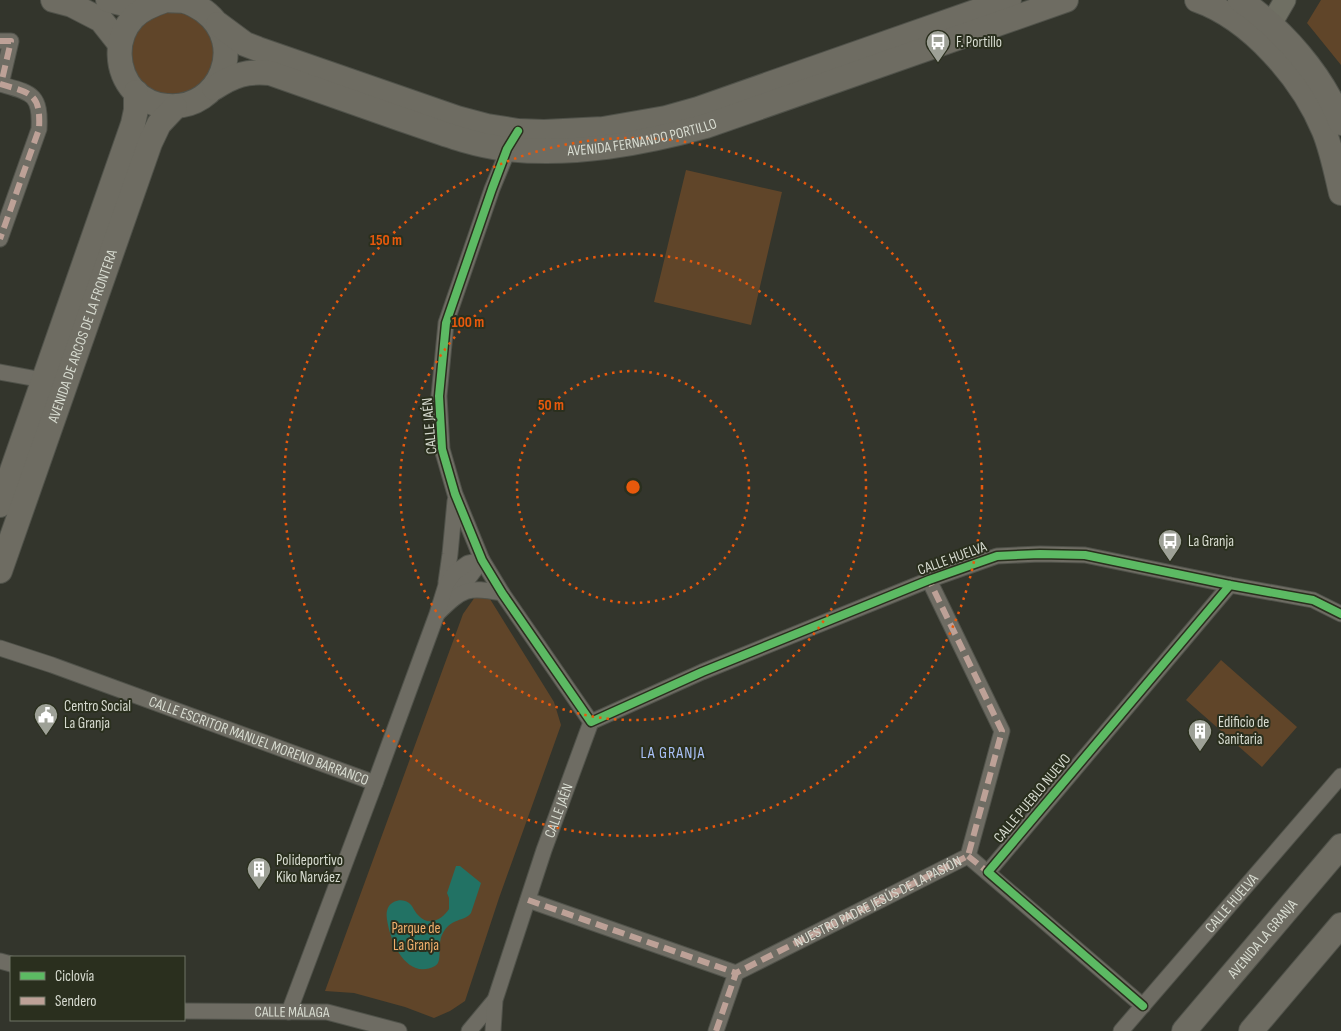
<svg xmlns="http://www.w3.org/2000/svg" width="1341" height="1031" font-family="'Sofia Sans Condensed',sans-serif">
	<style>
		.green { fill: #604529 }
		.water { fill: #227264 }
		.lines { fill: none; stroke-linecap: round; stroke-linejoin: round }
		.street-casing { stroke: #50524a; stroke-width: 17 }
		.secondary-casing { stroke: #50524a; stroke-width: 23 }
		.primary-casing { stroke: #50524a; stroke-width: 26 }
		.street { stroke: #6e6c63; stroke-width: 15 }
		.secondary { stroke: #6f6f63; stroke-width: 21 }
		.primary { stroke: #6e6c62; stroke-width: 24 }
		.quiet { stroke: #bda197; stroke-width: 6; stroke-dasharray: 12 6; stroke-linecap: butt }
		.cycleway-casing { stroke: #2a2f1e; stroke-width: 11 }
		.cycleway { stroke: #5cba63; stroke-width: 8 }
		.ring { fill: none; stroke: #e8590c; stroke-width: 2.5; stroke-dasharray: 2.5 5 }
		.labels { text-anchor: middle; stroke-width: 4; stroke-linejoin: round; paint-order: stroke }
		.poi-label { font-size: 15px; fill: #d7dbd0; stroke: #2a2f1e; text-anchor: start }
		.street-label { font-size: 15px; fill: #d7dbd0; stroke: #2a2f1e }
		.park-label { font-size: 15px; fill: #f1af6c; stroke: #2a2f1e }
		.neighbourhood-label { font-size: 16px; letter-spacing: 1px; fill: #a9c0f6; stroke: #2a2f1e }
		.centre { fill: #e8590c; stroke: #2a2f1e; stroke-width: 2.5 }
		.ring-label { font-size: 15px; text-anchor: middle; font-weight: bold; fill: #e8590c; stroke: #2a2f1e; stroke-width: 4; stroke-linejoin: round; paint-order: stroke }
	</style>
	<rect width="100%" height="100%" fill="#33352c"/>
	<path class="green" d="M 1321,0 L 1341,0 L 1341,65 L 1307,23 Z
		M130 54a42 42 0 1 1 84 0a42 42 0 1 1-84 0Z
		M 686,170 L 782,192 L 751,325 L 654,302 Z
		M 475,597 L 490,599 L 554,702 L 561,725 L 499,898 L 465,1001 L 450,1011 L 434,1018 L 405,1007 L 354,993 L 325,991 L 463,614 Z
		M 1221,660 L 1297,727 L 1262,767 L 1186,700 Z"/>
	<path class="water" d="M 456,866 L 460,866 L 481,883 L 471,913 C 465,922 450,917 442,935 C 437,946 443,962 435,966 C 408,980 392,945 388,925 C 387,919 385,912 389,906 C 393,900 403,898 409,903 C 413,906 414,911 418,915 C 428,927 442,920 449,909 L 449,898 L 447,893 Z"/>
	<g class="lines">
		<g class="street-casing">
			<g id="street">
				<path d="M 0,41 L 11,41 L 1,84"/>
				<path d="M 0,84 C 31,93 41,93 39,129 L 0,239"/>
				<path d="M 511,143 L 492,189 L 446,323 L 439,396 L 442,449 L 455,494 L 482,560 L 502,593 L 591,722"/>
				<path d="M 0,372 L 43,380"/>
				<path d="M 446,582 L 450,554 L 455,501"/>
				<path d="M 457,594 L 482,560"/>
				<path d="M 438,613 C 463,589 467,586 502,593"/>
				<path id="s1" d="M 0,648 L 52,665 L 375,783"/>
				<path d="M 591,722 L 702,672 L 929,580 L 997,556 L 1040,554 L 1085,555 L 1230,585 L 1313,600 L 1341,614"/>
				<path d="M 968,856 L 1143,1006"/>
				<path d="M 988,872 L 1230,585"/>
				<path d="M 528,900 L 736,973"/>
				<path d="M 0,961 L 11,964"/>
				<path id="s2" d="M 184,1011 L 327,1012 L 399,1031"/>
				<path d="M 289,1012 L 375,783 L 437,614 L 446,585 L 455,572 L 468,563 L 482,560"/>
				<path d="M 469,1031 L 494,1001"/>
				<path id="s3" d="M 493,1031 L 495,1000 L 544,850 L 591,722"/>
				<path d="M 716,1031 L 736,973 L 968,856 L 1002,731 L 929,580"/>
				<path id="s4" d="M 1121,1031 L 1341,776"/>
			</g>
		</g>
		<g class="secondary-casing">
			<path id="secondary" d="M 1271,24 L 1285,0"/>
		</g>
		<g class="primary-casing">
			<g id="primary">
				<path d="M 53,0 L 72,5 L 101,20 L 120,44"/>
				<path d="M 108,0 L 125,4 L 151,5"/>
				<path d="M 165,0 C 171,1 178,0 184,1 C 192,3 198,7 204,11 C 247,43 221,110 168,106 C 156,106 143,100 134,91 C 116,71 114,39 133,18 C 141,9 154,4 166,0"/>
				<path d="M 1197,0 C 1251,19 1302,78 1324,131 C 1332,151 1336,172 1341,193"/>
				<path d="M 1240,0 C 1282,29 1323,75 1341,123"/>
				<path d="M 218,24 L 245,44 L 258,49 L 457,118 L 487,126 L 518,131 L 544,132 L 603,129 L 666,118 L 698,109 L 1009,0"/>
				<path id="s5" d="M 214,88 C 234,75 246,71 270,73 C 313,88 356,103 398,118 C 434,130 470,145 507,149 C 574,156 641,144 706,126 L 1066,0"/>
				<path d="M 0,505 L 133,124 L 136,110 L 136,92"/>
				<path id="s6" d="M 0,571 L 150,143 L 159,124 L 175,107"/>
				<path id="s7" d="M 1184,1031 L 1341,846"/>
				<path d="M 1251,1031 L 1341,925"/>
			</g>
		</g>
		<use href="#street" class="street"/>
		<use href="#secondary" class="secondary"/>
		<use href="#primary" class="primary"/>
		<g class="quiet">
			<path d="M 0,41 L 11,41 L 1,84"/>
			<path d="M 0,84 C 31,93 41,93 39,129 L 0,239"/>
			<path d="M 968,856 L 988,872"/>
			<path d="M 528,900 L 736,973"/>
			<path id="s8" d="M 716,1031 L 736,973 L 968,856 L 1002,731 L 929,580"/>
		</g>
		<g class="cycleway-casing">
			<path id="cycleway" d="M 518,131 L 507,149 L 492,189 L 446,323 L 439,396 L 442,449 L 455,494 L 482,560 L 502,593 L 591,722 L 702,672 L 929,580 L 997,556 L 1040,554 L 1085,555 L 1230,585 L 1313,600 L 1341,614
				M 1143,1006 L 988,872 L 1230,585"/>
		</g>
		<use href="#cycleway" class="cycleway"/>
	</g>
	<g class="ring">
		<circle cx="633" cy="487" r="116"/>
		<circle cx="633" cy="487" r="233"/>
		<circle cx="633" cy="487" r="349"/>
	</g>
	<defs>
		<g id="bus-pin" transform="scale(1.25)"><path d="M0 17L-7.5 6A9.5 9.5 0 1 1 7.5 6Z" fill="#9ea197" stroke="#2a2f1e"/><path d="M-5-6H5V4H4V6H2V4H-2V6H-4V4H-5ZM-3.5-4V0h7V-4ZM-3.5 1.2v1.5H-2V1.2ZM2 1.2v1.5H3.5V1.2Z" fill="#fff"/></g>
		<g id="civic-pin" transform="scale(1.25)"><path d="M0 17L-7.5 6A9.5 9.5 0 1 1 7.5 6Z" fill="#9ea197" stroke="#2a2f1e"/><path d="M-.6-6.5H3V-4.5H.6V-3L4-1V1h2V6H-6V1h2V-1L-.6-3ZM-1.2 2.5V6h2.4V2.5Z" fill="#fff"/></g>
		<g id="building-pin" transform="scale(1.25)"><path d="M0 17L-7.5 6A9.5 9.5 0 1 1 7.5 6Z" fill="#9ea197" stroke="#2a2f1e"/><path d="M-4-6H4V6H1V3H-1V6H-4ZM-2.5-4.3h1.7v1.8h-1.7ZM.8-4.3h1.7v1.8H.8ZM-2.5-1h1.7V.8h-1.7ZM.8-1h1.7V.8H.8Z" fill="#fff"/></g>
	</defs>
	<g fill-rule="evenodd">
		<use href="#bus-pin" x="938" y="42"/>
		<use href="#bus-pin" x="1170" y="541"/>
		<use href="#civic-pin" x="46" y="715"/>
		<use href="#building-pin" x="1200" y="731"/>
		<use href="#building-pin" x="259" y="869"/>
	</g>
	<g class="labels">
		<g class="poi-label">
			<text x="956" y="47">F. Portillo</text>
			<text x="1188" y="546">La Granja</text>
			<text x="64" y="711">Centro Social<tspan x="64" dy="17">La Granja</tspan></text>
			<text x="1218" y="727">Edificio de<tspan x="1218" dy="17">Sanitaria</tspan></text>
			<text x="276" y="865">Polideportivo<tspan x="276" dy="17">Kiko Narváez</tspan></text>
		</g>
		<g class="street-label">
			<text dy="5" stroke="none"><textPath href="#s5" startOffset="445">AVENIDA FERNANDO PORTILLO</textPath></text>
			<text dy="5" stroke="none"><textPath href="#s6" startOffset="249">AVENIDA DE ARCOS DE LA FRONTERA</textPath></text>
			<text transform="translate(429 426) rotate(-95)" y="5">CALLE JAÉN</text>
			<text transform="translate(952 558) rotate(-20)" y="5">CALLE HUELVA</text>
			<text dy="5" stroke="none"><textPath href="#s1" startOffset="275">CALLE ESCRITOR MANUEL MORENO BARRANCO</textPath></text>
			<text transform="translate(1032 798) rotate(-50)" y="5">CALLE PUEBLO NUEVO</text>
			<text dy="5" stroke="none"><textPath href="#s3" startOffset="231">CALLE JAÉN</textPath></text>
			<text dy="5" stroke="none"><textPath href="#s8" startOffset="220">NUESTRO PADRE JESÚS DE LA PASIÓN</textPath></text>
			<text dy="5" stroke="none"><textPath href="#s4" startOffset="169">CALLE HUELVA</textPath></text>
			<text dy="5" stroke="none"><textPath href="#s7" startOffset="121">AVENIDA LA GRANJA</textPath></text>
			<text dy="5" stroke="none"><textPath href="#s2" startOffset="108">CALLE MÁLAGA</textPath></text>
		</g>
		<g class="park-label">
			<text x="416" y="933">Parque de<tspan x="416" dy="17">La Granja</tspan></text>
		</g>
		<g class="neighbourhood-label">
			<text x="673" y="758">LA GRANJA</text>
		</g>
	</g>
	<circle cx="633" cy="487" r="8" class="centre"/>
	<g class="ring-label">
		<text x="386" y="245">150 m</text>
		<text x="468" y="327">100 m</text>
		<text x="551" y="410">50 m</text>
	</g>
	<rect x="10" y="956" width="175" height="65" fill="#2a2f1e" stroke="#6f7465"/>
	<rect x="20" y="972" width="25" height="8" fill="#5cba63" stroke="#6f7465"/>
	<text x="55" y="981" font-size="15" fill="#d7dbd0">Ciclovía</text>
	<rect x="20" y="997" width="25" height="8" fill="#bda197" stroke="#6f7465"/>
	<text x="55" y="1006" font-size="15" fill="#d7dbd0">Sendero</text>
</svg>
